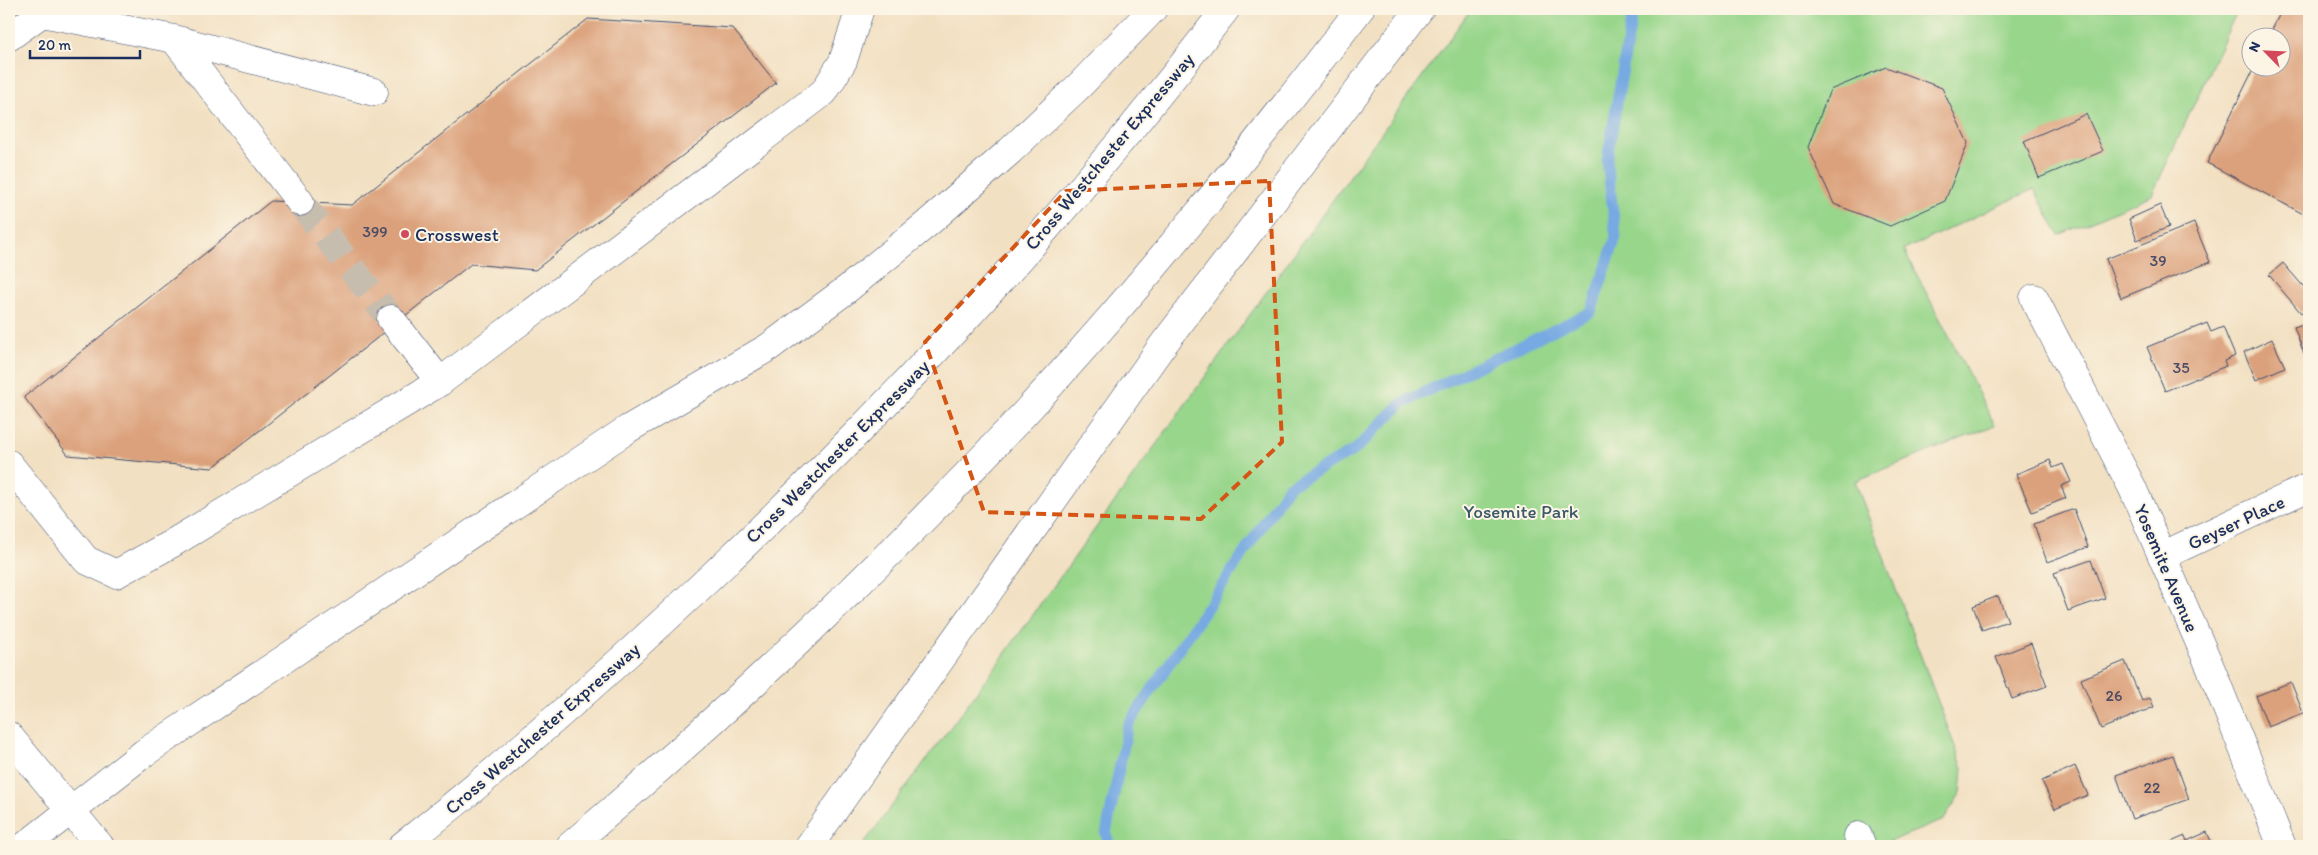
<svg xmlns="http://www.w3.org/2000/svg" width="2318" height="855" font-family="Itim,sans-serif">
	<style>
		.green { fill: #98d68b; stroke: #5a8274 }
		.lines { fill: none; stroke-linecap: round; stroke-linejoin: round }
		.stream { stroke: #77a9e2; stroke-width: 11 }
		.building { fill: #dba17b }
		.minor-tunnel { stroke: #c7bdae; stroke-width: 28; stroke-dasharray: 28 14; stroke-linecap: butt }
		.minor-casing { stroke: #3b4a6d; stroke-width: 29 }
		.major-casing { stroke: #3b4a6d; stroke-width: 29 }
		.highway-casing { stroke: #3b4a6d; stroke-width: 29 }
		.minor { stroke: #fff; stroke-width: 28 }
		.major { stroke: #fff; stroke-width: 28 }
		.highway { stroke: #fff; stroke-width: 28 }
		.marked { fill: none; stroke: #d45514; stroke-width: 4; stroke-dasharray: 10 6; stroke-linejoin: round }
		.poi-dot { fill: #d1495b; stroke: #fcf5e5; stroke-width: 2 }
		.labels { text-anchor: middle; stroke-width: 4; stroke-linejoin: round; paint-order: stroke }
		.number-label { font-size: 16px; fill: #4b4c65 }
		.street-label { font-size: 19px; fill: #1b2f5e; stroke: #fcf5e5 }
		.poi-label { font-size: 19px; fill: #1b2f5e; stroke: #fcf5e5; text-anchor: start }
		.park-label { font-size: 19px; fill: #3a5969; stroke: #fcf5e5 }
	</style>
	<rect width="100%" height="100%" fill="#fcf5e5"/>
	<filter id="ink" filterUnits="userSpaceOnUse"><feTurbulence type="fractalNoise" baseFrequency=".02" numOctaves="2"/><feDisplacementMap in="SourceGraphic" scale="10" xChannelSelector="R" yChannelSelector="G"/><feConvolveMatrix kernelMatrix="1 2 1 2 8 2 1 2 1" color-interpolation-filters="sRGB"/></filter>
	<filter id="wash" filterUnits="userSpaceOnUse"><feTurbulence type="fractalNoise" baseFrequency=".0096" numOctaves="4" result="noise"/><feDisplacementMap in="SourceGraphic" scale="20" xChannelSelector="R" yChannelSelector="G"/><feGaussianBlur stdDeviation="1.12" result="paint"/><feColorMatrix in="noise" values="0 0 0 0 0 0 0 0 0 0 0 0 0 0 0 0 0 1.4 0 .05"/><feComposite in="paint" operator="in"/></filter>
	<g filter="url(#wash)">
		<rect width="100%" height="100%" fill="#f2e0c2"/>
		<path class="green" d="M 1471,9 L 2238,9 L 2152,195 L 2059,235 L 2034,189 L 1904,250 L 1995,425 L 1855,481 L 1963,768 L 1961,792 L 1944,820 L 1878,846 L 862,846 L 996,666 Z"/>
		<g class="lines">
			<path class="stream" d="M 1110,846 L 1106,834 L 1128,725 L 1289,486 L 1355,450 L 1402,403 L 1591,312 L 1616,237 L 1607,161 L 1633,9"/>
		</g>
		<g id="blocks">
			<path class="building" d="M 2282,9 L 2309,9 L 2309,217 L 2207,163 L 2254,68 L 2280,68 L 2280,38 L 2268,38 Z
				M 588,19 L 732,28 L 776,83 L 535,270 L 471,264 L 212,468 L 68,455 L 24,397 L 271,201 L 352,205 Z
				M 1886,67 L 1942,88 L 1968,143 L 1945,201 L 1890,226 L 1834,204 L 1808,147 L 1830,90 Z
				M 2086,114 L 2103,151 L 2039,178 L 2024,141 Z
				M 2160,205 L 2169,227 L 2137,240 L 2129,219 Z
				M 2194,223 L 2210,262 L 2121,298 L 2106,259 Z
				M 2283,263 L 2309,293 L 2309,306 L 2301,313 L 2269,275 Z
				M 2309,322 L 2309,367 L 2294,327 Z
				M 2207,323 L 2211,332 L 2223,327 L 2235,356 L 2224,361 L 2226,366 L 2165,391 L 2147,347 Z
				M 2272,339 L 2285,367 L 2256,380 L 2244,352 Z
				M 2050,460 L 2053,468 L 2063,464 L 2071,482 L 2061,486 L 2066,498 L 2032,512 L 2016,474 Z
				M 2074,509 L 2088,547 L 2047,562 L 2034,524 Z
				M 2091,560 L 2105,598 L 2068,611 L 2054,573 Z
				M 1998,596 L 2008,621 L 1982,630 L 1973,606 Z
				M 2031,643 L 2047,686 L 2012,699 L 1996,657 Z
				M 2125,661 L 2142,701 L 2150,698 L 2154,707 L 2101,729 L 2081,679 Z
				M 2291,682 L 2303,713 L 2268,727 L 2256,696 Z
				M 2173,755 L 2189,799 L 2132,819 L 2116,775 Z
				M 2075,766 L 2088,795 L 2055,809 L 2042,781 Z
				M 2207,832 L 2213,846 L 2162,846 L 2185,836 L 2187,841 Z"/>
		</g>
	</g>
	<g filter="url(#ink)">
		<use href="#blocks" fill-opacity="0" stroke="#3b4a6d" stroke-width="1"/>
		<g class="lines">
			<path class="minor-tunnel" d="M 300,202 L 391,319"/>
			<g class="minor-casing">
				<path id="minor" d="M 9,37 L 42,13 L 174,39 L 300,202
					M 174,39 L 374,92
					M 2034,298 L 2132,487 L 2211,669 L 2282,846
					M 391,319 L 440,382
					M 9,464 L 86,560 L 116,574 L 171,544 L 440,382 L 824,92 L 843,61 L 860,9
					M 2162,556 L 2309,487
					M 1858,836 L 1862,846"/>
			</g>
			<g class="major-casing">
				<path id="major" d="M 9,736 L 100,846"/>
			</g>
			<g class="highway-casing">
				<path id="highway" d="M 25,846 L 144,753 L 628,429 L 769,347 L 846,290 L 928,223 L 1010,151 L 1080,85 L 1153,9
					M 402,846 C 511,761 613,669 714,574 C 898,399 1072,211 1226,9
					M 570,846 C 729,711 881,568 1023,415 C 1143,286 1253,148 1360,9
					M 809,846 L 1162,346 L 1420,9"/>
			</g>
			<use href="#minor" class="minor"/>
			<use href="#major" class="major"/>
			<use href="#highway" class="highway"/>
		</g>
	</g>
	<path class="marked" d="M 1269,181 L 1282,442 L 1201,519 L 984,512 L 925,342 L 1066,191 Z"/>
	<circle class="poi-dot" cx="405" cy="234" r="5"/>
	<g class="labels">
		<g class="number-label">
			<text x="375" y="237">399</text>
			<text x="2158" y="266">39</text>
			<text x="2181" y="373">35</text>
			<text x="2114" y="701">26</text>
			<text x="2152" y="793">22</text>
		</g>
		<g class="street-label">
			<text transform="translate(1109 151) rotate(-50)" y="7">Cross Westchester Expressway</text>
			<text transform="translate(837 451) rotate(-45)" y="7">Cross Westchester Expressway</text>
			<text transform="translate(2236 522) rotate(-25)" y="7">Geyser Place</text>
			<text transform="translate(2167 568) rotate(67)" y="7">Yosemite Avenue</text>
			<text transform="translate(542 728) rotate(-41)" y="7">Cross Westchester Expressway</text>
		</g>
		<g class="poi-label">
			<text x="415" y="241">Crosswest</text>
		</g>
		<g class="park-label">
			<text x="1521" y="518">Yosemite Park</text>
		</g>
	</g>
	<rect width="2318" height="855" fill="none" stroke="#fcf5e5" stroke-width="30"/>
	<g transform="translate(2266 52) rotate(294)"><circle r="24" fill="#fcf5e5" stroke="#a2a6af"/>
	<path d="M0-4L9 19L0 12L-9 19Z" fill="#d1495b"/>
	<text y="-8" font-size="14" font-weight="bold" text-anchor="middle" fill="#1b2f5e">N</text>
	</g>
	<path d="M30 50v8h110v-8" fill="none" stroke="#1b2f5e" stroke-width="2.5"/>
	<text x="38" y="50" font-size="15" fill="#1b2f5e" stroke="#fcf5e5" stroke-width="4" paint-order="stroke">20 m</text>
</svg>
